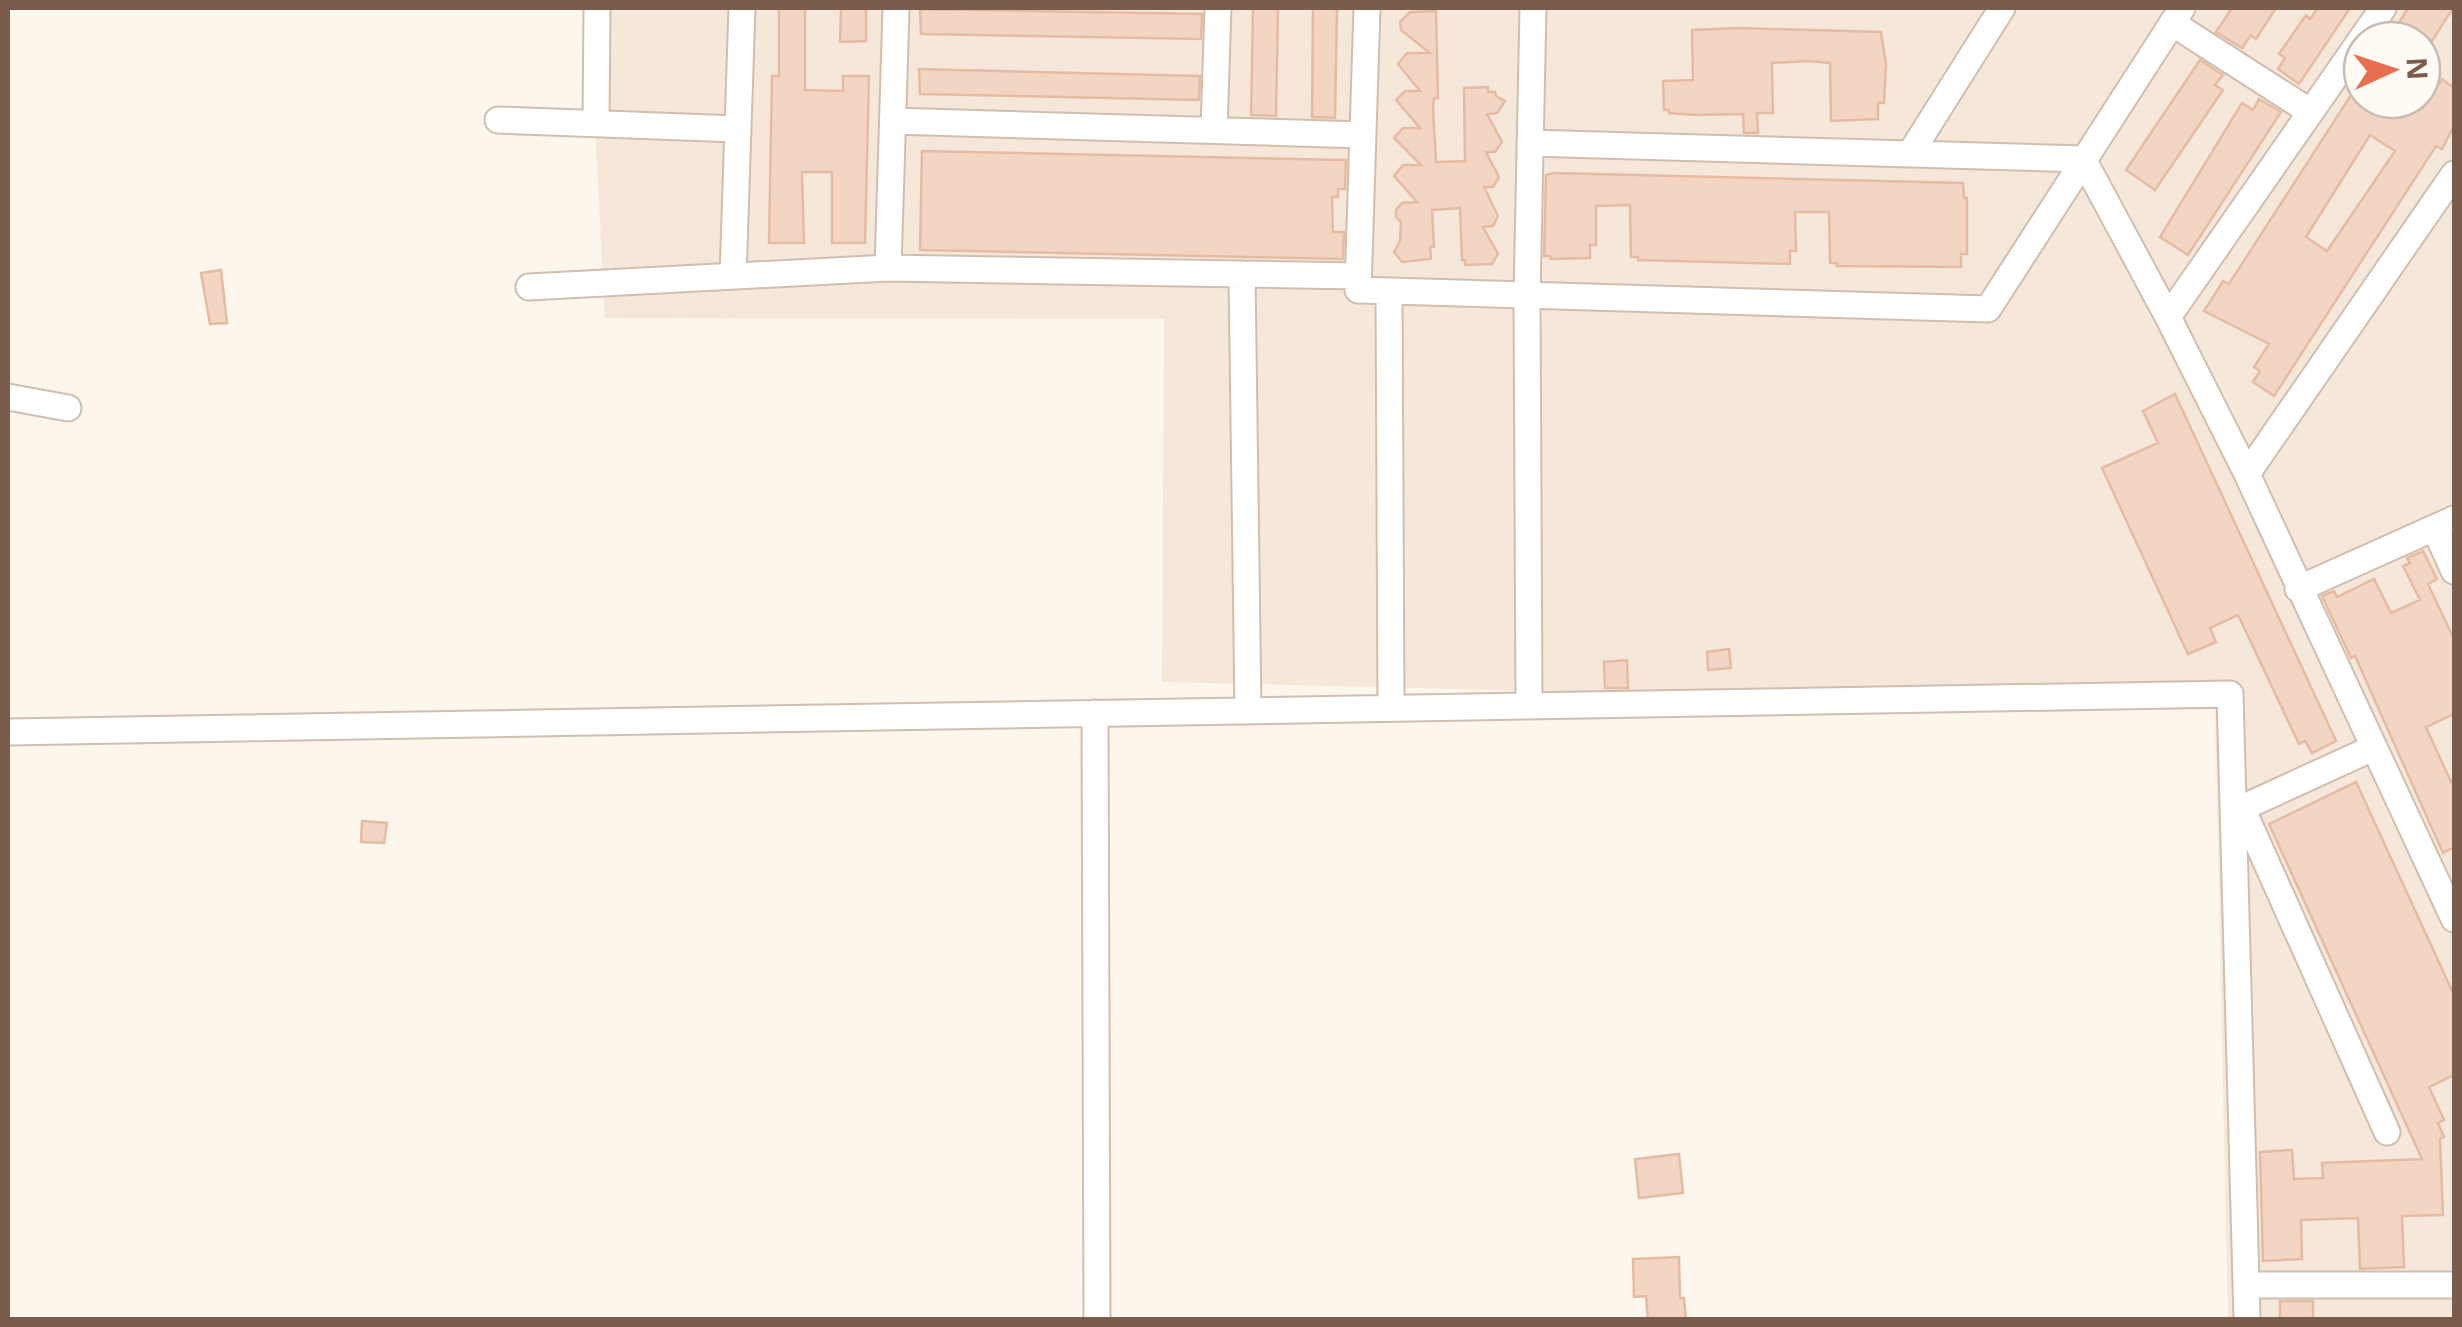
<svg xmlns="http://www.w3.org/2000/svg" width="2462" height="1327" font-family="'Noto Sans',sans-serif">
	<style>
		.residential { fill: #f5e8da; fill-rule: evenodd }
		.building { fill: #f3d5c3; stroke: #e6bba3; stroke-width: 2.5; fill-rule: evenodd }
		.lines { fill: none; stroke-linecap: round; stroke-linejoin: round }
		.minor-casing { stroke: #d1beb0; stroke-width: 29 }
		.minor { stroke: #fff; stroke-width: 25 }
	</style>
	<rect width="100%" height="100%" fill="#fdf6ec"/>
	<path class="residential" d="M 589,8 L 2454,8 L 2454,1319 L 2228,1319 L 2215,707 L 1162,682 L 1164,319 L 605,318 ZM 2362,40 L 2422,40 L 2422,100 L 2362,100 Z"/>
	<path class="building" d="M 779,8 L 805,8 L 805,90 L 843,91 L 843,76 L 869,76 L 865,243 L 832,243 L 832,172 L 802,172 L 804,243 L 769,243 L 772,76 L 779,76 Z
		M 841,8 L 866,8 L 866,41 L 840,42 Z
		M 1253,8 L 1278,8 L 1276,116 L 1251,115 Z
		M 1313,8 L 1337,8 L 1335,118 L 1312,117 Z
		M 2232,8 L 2276,8 L 2256,39 L 2251,35 L 2242,48 L 2216,32 Z
		M 2318,8 L 2350,8 L 2299,84 L 2278,69 L 2285,58 L 2279,54 L 2306,15 L 2310,19 Z
		M 2408,8 L 2453,8 L 2432,41 L 2426,37 L 2401,40 L 2392,34 Z
		M 920,9 L 1202,14 L 1201,39 L 921,34 Z
		M 1436,11 L 1438,98 L 1434,98 L 1433,109 L 1436,162 L 1465,161 L 1464,88 L 1488,87 L 1488,92 L 1495,92 L 1496,96 L 1505,101 L 1497,113 L 1487,114 L 1502,142 L 1495,152 L 1486,152 L 1499,177 L 1493,187 L 1484,187 L 1498,216 L 1493,226 L 1483,227 L 1498,254 L 1492,264 L 1465,265 L 1465,260 L 1462,260 L 1460,208 L 1432,210 L 1434,247 L 1430,247 L 1431,259 L 1402,262 L 1394,252 L 1400,241 L 1401,222 L 1396,217 L 1396,210 L 1402,203 L 1417,202 L 1394,176 L 1403,165 L 1421,165 L 1394,138 L 1403,128 L 1420,128 L 1396,100 L 1405,91 L 1420,91 L 1398,64 L 1407,53 L 1430,53 L 1401,30 L 1400,22 L 1410,12 Z
		M 1738,28 L 1881,32 L 1886,64 L 1884,103 L 1878,103 L 1878,119 L 1831,121 L 1830,63 L 1808,61 L 1772,63 L 1773,113 L 1757,113 L 1758,133 L 1744,133 L 1743,114 L 1697,115 L 1669,113 L 1669,110 L 1664,110 L 1663,81 L 1693,80 L 1692,30 Z
		M 2200,60 L 2223,75 L 2215,85 L 2223,90 L 2155,190 L 2126,170 Z
		M 919,69 L 1200,76 L 1199,100 L 920,94 Z
		M 2362,78 L 2362,100 L 2410,100 L 2423,108 L 2442,79 L 2454,88 L 2454,126 L 2442,149 L 2436,146 L 2274,396 L 2253,382 L 2260,371 L 2254,367 L 2269,344 L 2204,311 L 2223,281 L 2229,284 ZM 2370,135 L 2395,151 L 2327,251 L 2306,237 Z
		M 2259,99 L 2281,112 L 2188,255 L 2160,237 L 2242,103 L 2253,110 Z
		M 922,151 L 1346,160 L 1345,189 L 1338,189 L 1338,197 L 1332,197 L 1333,232 L 1344,232 L 1343,259 L 920,250 Z
		M 1554,173 L 1963,183 L 1964,198 L 1967,198 L 1967,254 L 1961,254 L 1961,267 L 1837,266 L 1837,263 L 1830,263 L 1829,212 L 1795,212 L 1796,251 L 1790,251 L 1790,264 L 1638,260 L 1638,257 L 1631,257 L 1630,205 L 1596,206 L 1596,245 L 1590,245 L 1590,258 L 1551,259 L 1550,256 L 1544,256 L 1546,175 Z
		M 221,270 L 227,323 L 210,324 L 201,273 Z
		M 2175,394 L 2336,741 L 2312,753 L 2305,741 L 2299,744 L 2238,615 L 2210,628 L 2216,642 L 2188,654 L 2102,468 L 2158,443 L 2143,411 Z
		M 2423,551 L 2437,579 L 2428,584 L 2454,639 L 2454,714 L 2426,727 L 2451,782 L 2454,780 L 2454,847 L 2443,853 L 2355,656 L 2351,658 L 2322,596 L 2334,591 L 2337,597 L 2374,579 L 2391,613 L 2420,600 L 2403,566 L 2410,563 L 2407,558 Z
		M 1729,649 L 1731,668 L 1708,670 L 1707,652 Z
		M 1627,660 L 1628,688 L 1605,688 L 1604,662 Z
		M 2356,782 L 2454,995 L 2454,1075 L 2429,1087 L 2444,1120 L 2438,1123 L 2444,1137 L 2440,1139 L 2443,1215 L 2402,1216 L 2404,1267 L 2360,1269 L 2358,1218 L 2301,1220 L 2302,1259 L 2263,1261 L 2260,1152 L 2292,1150 L 2294,1179 L 2323,1178 L 2322,1163 L 2422,1159 L 2269,824 Z
		M 362,821 L 387,823 L 384,843 L 361,842 Z
		M 1679,1154 L 1683,1193 L 1639,1198 L 1635,1159 Z
		M 1679,1257 L 1680,1298 L 1684,1298 L 1686,1320 L 1648,1320 L 1646,1296 L 1634,1297 L 1633,1259 Z
		M 2280,1301 L 2313,1301 L 2313,1320 L 2280,1320 Z"/>
	<g class="lines">
		<g class="minor-casing">
			<path id="minor" d="M 1367,8 L 1358,290 L 1988,309 L 2182,8
				M 2172,23 L 2309,111
				M 498,120 L 737,129
				M 893,121 L 1363,135
				M 596,123 L 597,8
				M 1214,129 L 1218,8
				M 1530,143 L 2083,159 L 2168,317 L 2247,474 L 2454,919
				M 1910,154 L 2002,8
				M 888,268 L 896,8
				M 1242,274 L 1248,711
				M 733,276 L 742,8
				M 529,287 L 888,268 L 1358,276
				M 1389,291 L 1391,708
				M 2168,317 L 2383,8
				M 8,397 L 68,408
				M 2247,474 L 2454,174
				M 2435,529 L 2454,571
				M 2298,589 L 2454,519
				M 1529,706 L 1527,295 L 1533,8
				M 1095,713 L 1097,1320
				M 8,732 L 2230,694 L 2247,1320
				M 2373,748 L 2242,808 L 2387,1132
				M 2246,1285 L 2454,1285"/>
		</g>
		<use href="#minor" class="minor"/>
	</g>
	<rect width="2462" height="1327" fill="none" stroke="#7a5c4d" stroke-width="20"/>
	<g transform="translate(2392 70) rotate(87)"><circle r="48" fill="#fffaf3" stroke="#cabbb1" stroke-width="2.5"/>
	<path d="M0-8L18 38L0 25L-18 38Z" fill="#e76f51"/>
	<text y="-15" font-size="28" font-weight="bold" text-anchor="middle" fill="#7a5c4d">N</text>
	</g>
</svg>
